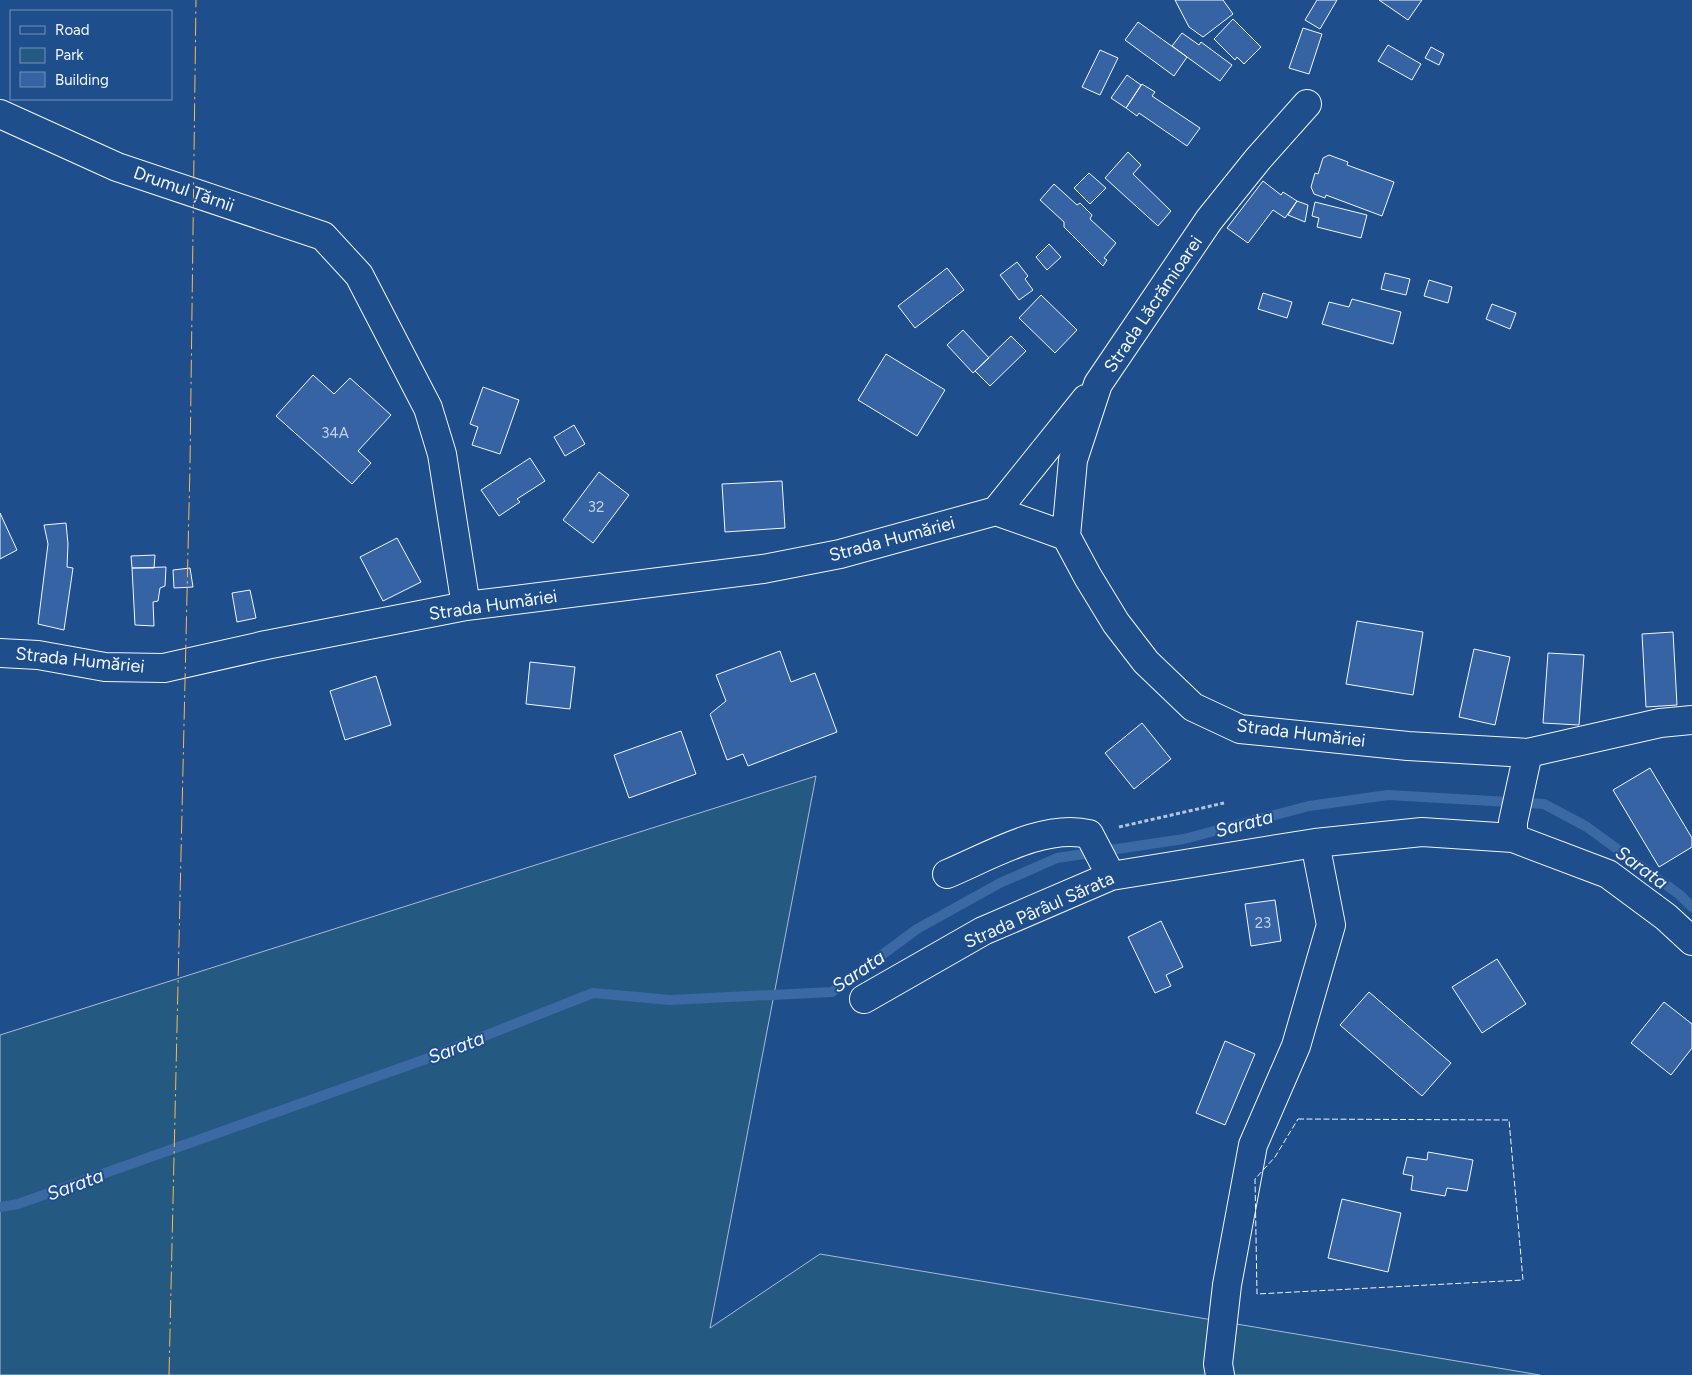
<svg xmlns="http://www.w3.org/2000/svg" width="1692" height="1375" font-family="Figtree,sans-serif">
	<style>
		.green { fill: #245a82; stroke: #a8bbd7 }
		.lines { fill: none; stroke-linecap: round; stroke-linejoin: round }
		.stream { stroke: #3b69a3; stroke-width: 10 }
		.building { fill: #3563a3; stroke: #f2f6ff }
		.street-casing { stroke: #f2f6ff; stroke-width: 30 }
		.path { stroke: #b3c4dc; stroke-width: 3; stroke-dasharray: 4 2.5; stroke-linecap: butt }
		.street { stroke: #1f4e8c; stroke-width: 28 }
		.fence { stroke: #f2f6ff; stroke-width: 1; stroke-dasharray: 6 2.5; stroke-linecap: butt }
		.power { stroke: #ffb74d; stroke-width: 1; stroke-dasharray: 18 4 2.5 4; stroke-linecap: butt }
		.labels { text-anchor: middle; stroke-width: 4; stroke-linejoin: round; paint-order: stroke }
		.number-label { font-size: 15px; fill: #c3d1e8 }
		.street-label { font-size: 18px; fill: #f2f6ff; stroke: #1f4e8c }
		.water-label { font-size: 19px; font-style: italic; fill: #f2f6ff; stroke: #1f4e8c }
	</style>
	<rect width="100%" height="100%" fill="#1f4e8c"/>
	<path class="green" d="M 816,776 L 710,1328 L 820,1254 L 1540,1375 L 0,1375 L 0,1035 Z"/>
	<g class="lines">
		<path class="stream" d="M 0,1207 L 18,1204 L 426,1059 L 593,993 L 670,1000 L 832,992 L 917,929 L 1000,883 L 1057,858 L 1184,839 L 1309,806 L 1388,795 L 1544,804 L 1587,827 L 1680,895 L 1692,907"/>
	</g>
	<path class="building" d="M 1175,0 L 1223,0 L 1233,14 L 1203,37 L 1189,27 Z
		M 1317,0 L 1337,0 L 1320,29 L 1305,20 Z
		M 1379,0 L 1422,0 L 1408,20 Z
		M 1233,19 L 1261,47 L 1244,64 L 1237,57 L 1235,60 L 1214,39 Z
		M 1138,22 L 1187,57 L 1174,76 L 1125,40 Z
		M 1303,28 L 1322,34 L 1309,74 L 1289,68 Z
		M 1182,33 L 1199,45 L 1201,42 L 1232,65 L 1220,81 L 1172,46 Z
		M 1388,45 L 1421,64 L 1412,80 L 1378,61 Z
		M 1431,47 L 1444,54 L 1439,65 L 1425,58 Z
		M 1100,50 L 1118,58 L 1100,95 L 1082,87 Z
		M 1127,75 L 1141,85 L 1126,108 L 1111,98 Z
		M 1142,84 L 1155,92 L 1152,96 L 1200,128 L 1187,146 L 1139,113 L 1137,116 L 1126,108 Z
		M 1128,152 L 1141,165 L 1133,174 L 1171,211 L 1158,226 L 1105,178 Z
		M 1329,155 L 1348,162 L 1347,165 L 1394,182 L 1382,216 L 1326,195 L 1325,198 L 1314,194 L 1311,187 L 1315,173 L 1318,174 L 1323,158 Z
		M 1089,173 L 1106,188 L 1090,204 L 1074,188 Z
		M 1263,181 L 1281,195 L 1283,192 L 1297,201 L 1285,218 L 1273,210 L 1248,243 L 1227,228 Z
		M 1054,184 L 1077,205 L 1080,203 L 1092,215 L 1090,219 L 1116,243 L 1104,258 L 1107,260 L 1103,266 L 1064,227 L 1064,222 L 1040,200 Z
		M 1297,201 L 1308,205 L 1305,222 L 1288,215 Z
		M 1315,202 L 1367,215 L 1361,238 L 1317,227 L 1319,218 L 1312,216 Z
		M 1049,244 L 1061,257 L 1047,270 L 1036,257 Z
		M 1017,262 L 1028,276 L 1025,279 L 1033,290 L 1019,300 L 1000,275 Z
		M 947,268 L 964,290 L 915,328 L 898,306 Z
		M 1385,273 L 1410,279 L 1406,295 L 1381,289 Z
		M 1429,280 L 1452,287 L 1448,303 L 1424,296 Z
		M 1263,293 L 1292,302 L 1287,318 L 1258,309 Z
		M 1041,295 L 1077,330 L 1055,353 L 1019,318 Z
		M 1352,299 L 1401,312 L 1393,344 L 1322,324 L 1329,302 L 1349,307 Z
		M 1492,304 L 1516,313 L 1510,329 L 1486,319 Z
		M 963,330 L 989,358 L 973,373 L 947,345 Z
		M 1011,336 L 1026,351 L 990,386 L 975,371 Z
		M 886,354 L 945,390 L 917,436 L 858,400 Z
		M 313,375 L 334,394 L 350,378 L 391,415 L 358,451 L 371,463 L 352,484 L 276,416 Z
		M 483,387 L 519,400 L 500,454 L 472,445 L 478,427 L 470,424 Z
		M 574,425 L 585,444 L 565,456 L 554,437 Z
		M 530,458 L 545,481 L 517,499 L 520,502 L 499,516 L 481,490 Z
		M 599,472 L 629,495 L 593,543 L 563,520 Z
		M 782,481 L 785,528 L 725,532 L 722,484 Z
		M 0,513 L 17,550 L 0,559 Z
		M 66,523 L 68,544 L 67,567 L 73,568 L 64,630 L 38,624 L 48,544 L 44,525 Z
		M 397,538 L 421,582 L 383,601 L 360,557 Z
		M 155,555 L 154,568 L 132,568 L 131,556 Z
		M 166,567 L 165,586 L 160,588 L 158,601 L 153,602 L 154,626 L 135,625 L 132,568 Z
		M 190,568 L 193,587 L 174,588 L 173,570 Z
		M 250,590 L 256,618 L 237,622 L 232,593 Z
		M 1357,621 L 1423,632 L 1413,695 L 1346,684 Z
		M 1673,632 L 1677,705 L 1646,707 L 1642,634 Z
		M 1474,649 L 1510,657 L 1495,725 L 1459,717 Z
		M 780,651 L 791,682 L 815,673 L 837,732 L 748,766 L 743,754 L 727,760 L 710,714 L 726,701 L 716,675 Z
		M 1548,653 L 1584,655 L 1579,725 L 1543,723 Z
		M 530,662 L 575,667 L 570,709 L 526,704 Z
		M 376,676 L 391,725 L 345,740 L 330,691 Z
		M 1142,723 L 1171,759 L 1134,789 L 1105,753 Z
		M 681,731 L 696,774 L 629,798 L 614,755 Z
		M 1650,768 L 1692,838 L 1692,847 L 1659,867 L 1613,790 Z
		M 1275,900 L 1281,941 L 1251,946 L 1245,904 Z
		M 1161,921 L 1183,967 L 1166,975 L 1171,986 L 1155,993 L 1128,937 Z
		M 1497,959 L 1526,1004 L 1482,1033 L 1452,987 Z
		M 1369,992 L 1451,1063 L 1422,1096 L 1340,1025 Z
		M 1664,1002 L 1692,1024 L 1692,1048 L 1671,1075 L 1631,1043 Z
		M 1225,1041 L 1255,1054 L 1225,1125 L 1196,1113 Z
		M 1428,1152 L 1473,1160 L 1467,1191 L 1447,1188 L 1445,1196 L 1411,1190 L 1413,1176 L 1403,1174 L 1407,1157 L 1427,1160 Z
		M 1342,1199 L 1401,1213 L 1388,1272 L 1328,1258 Z"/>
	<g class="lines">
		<g class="street-casing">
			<path id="street" d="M 0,114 L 117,167 L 323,236 L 359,275 L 428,408 L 442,454 L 466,606
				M 996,511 L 1086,399
				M 1066,536 L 1073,460 L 1098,384 L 1209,220 L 1258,159 L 1307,104
				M 0,653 L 38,655 L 105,667 L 164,668 L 266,645 L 466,606 L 763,569 L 840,554 L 996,511 L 1066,536 L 1088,577 L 1116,623 L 1146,662 L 1193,707 L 1240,729 L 1408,746 L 1528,753 L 1660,723 L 1692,720
				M 1513,838 L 1513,822 L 1528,753
				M 947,874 C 988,857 1044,823 1089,834 L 1111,876
				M 864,999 L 983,931 L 1111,876 L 1315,843 L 1422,832 L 1513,838 L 1608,874 L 1666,917 L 1692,941
				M 1220,1375 L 1218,1364 L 1227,1285 L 1253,1145 L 1296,1046 L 1331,925 L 1315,843"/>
		</g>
		<path class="path" d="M 1119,827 L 1224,803"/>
		<use href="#street" class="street"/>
		<path class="fence" d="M 1298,1119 L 1509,1120 L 1523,1280 L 1257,1294 L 1255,1179 L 1275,1157 Z"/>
		<path class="power" d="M 169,1375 L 190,465 L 196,0"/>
	</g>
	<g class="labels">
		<g class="number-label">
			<text x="335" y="438">34A</text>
			<text x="596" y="512">32</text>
			<text x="1263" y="928">23</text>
		</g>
		<g class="street-label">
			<text transform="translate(184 189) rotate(19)" y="6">Drumul Țărnii</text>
			<text transform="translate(1153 304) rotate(-56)" y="6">Strada Lăcrămioarei</text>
			<text transform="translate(892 539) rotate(-15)" y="6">Strada Humăriei</text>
			<text transform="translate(493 605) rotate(-8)" y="6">Strada Humăriei</text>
			<text transform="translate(80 660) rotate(6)" y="6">Strada Humăriei</text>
			<text transform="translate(1301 733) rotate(7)" y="6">Strada Humăriei</text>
			<text transform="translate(1039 910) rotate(-24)" y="6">Strada Pârâul Sărata</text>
		</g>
		<g class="water-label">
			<text transform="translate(1244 823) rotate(-15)" y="7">Sarata</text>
			<text transform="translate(1642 867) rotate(36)" y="7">Sarata</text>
			<text transform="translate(858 971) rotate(-34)" y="7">Sarata</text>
			<text transform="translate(456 1047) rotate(-21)" y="7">Sarata</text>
			<text transform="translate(75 1184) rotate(-20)" y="7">Sarata</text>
		</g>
	</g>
	<rect x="10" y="10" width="162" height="90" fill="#1f4e8c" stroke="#7391ba"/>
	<rect x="20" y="26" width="25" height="8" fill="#1f4e8c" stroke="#7391ba"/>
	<text x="55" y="35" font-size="15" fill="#f2f6ff">Road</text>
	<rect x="20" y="48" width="25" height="15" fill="#245a82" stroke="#7391ba"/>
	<text x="55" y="60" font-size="15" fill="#f2f6ff">Park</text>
	<rect x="20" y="72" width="25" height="15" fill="#3563a3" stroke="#7391ba"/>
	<text x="55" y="85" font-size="15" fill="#f2f6ff">Building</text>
</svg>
